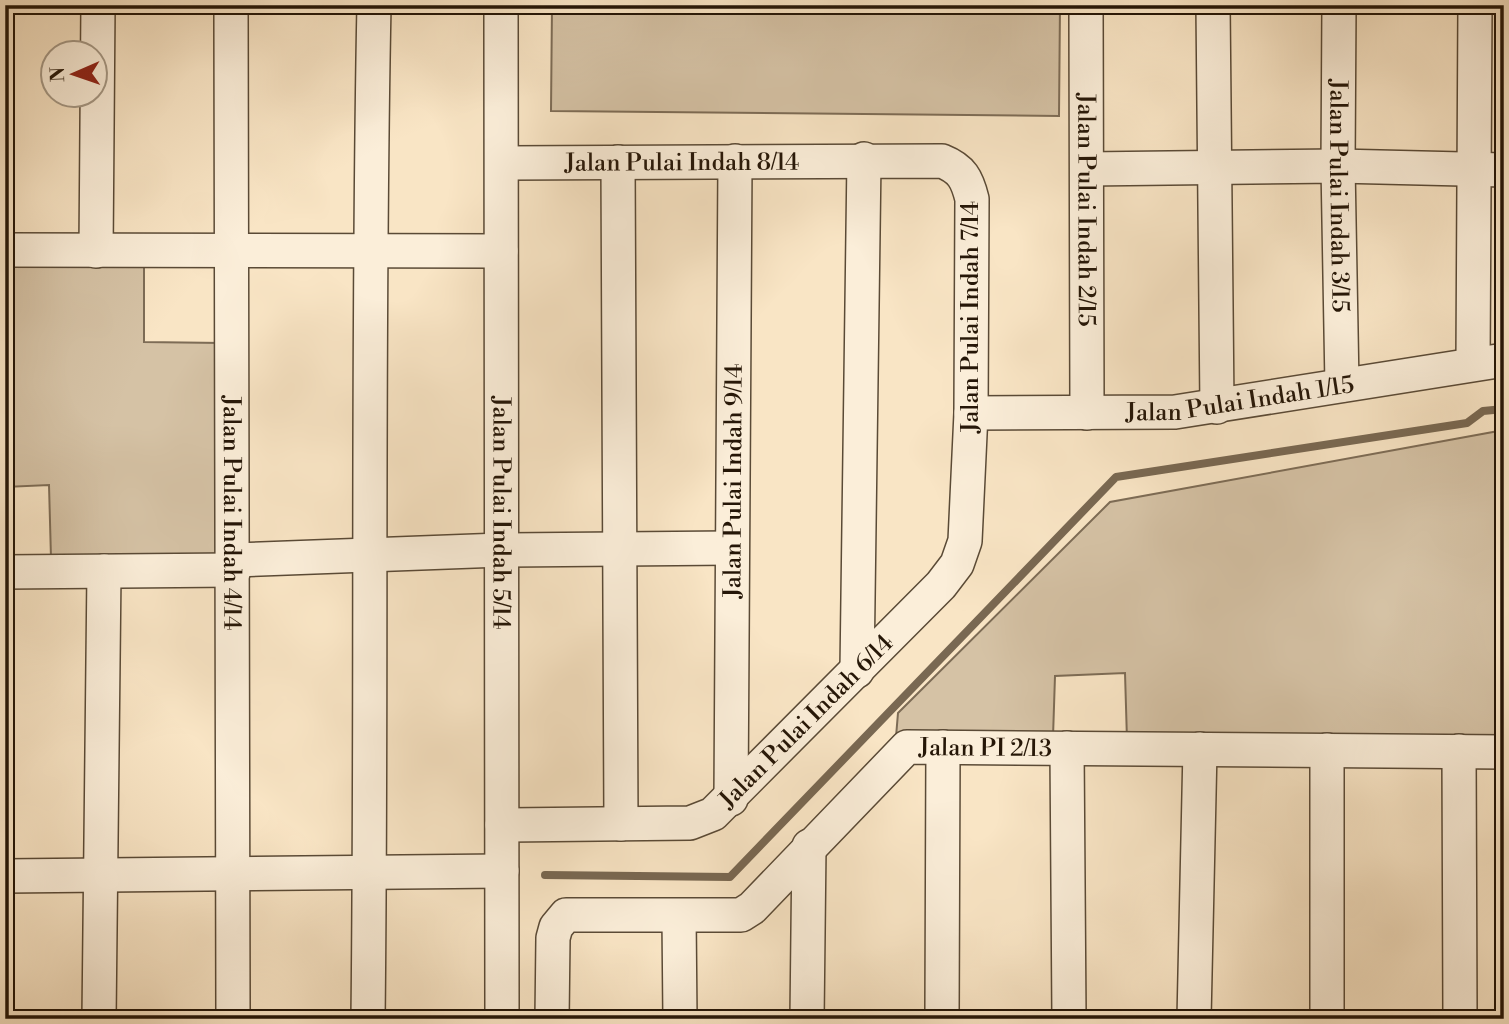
<svg xmlns="http://www.w3.org/2000/svg" width="1509" height="1024" font-family="'Libre Bodoni',serif">
	<style>
		.green { fill: #d5c2a5; stroke: #7d6c56; stroke-width: 2 }
		.lines { fill: none; stroke-linecap: round; stroke-linejoin: round }
		.stream { stroke: #796852; stroke-width: 8 }
		.minor-casing { stroke: #5a4a36; stroke-width: 36 }
		.minor { stroke: #fbeed9; stroke-width: 33 }
		.labels { text-anchor: middle; stroke-width: 7; stroke-linejoin: round; paint-order: stroke }
		.street-label { font-size: 24px; fill: #251607; stroke: #fbeed9 }
	</style>
	<rect width="100%" height="100%" fill="#f9e5c5"/>
	<filter id="stains"><feTurbulence type="fractalNoise" baseFrequency=".00286" numOctaves="4"/><feColorMatrix values="0 0 0 0 .2 0 0 0 0 .09 0 0 0 0 .02 0 0 0 .5 -.17"/></filter>
	<radialGradient id="worn" r=".72"><stop offset=".6" stop-color="#630" stop-opacity="0"/><stop offset="1" stop-color="#630" stop-opacity=".3"/></radialGradient>
	<path class="green" d="M 552,5 L 1060,5 L 1059,116 L 551,111 Z
		M 144,262 L 144,342 L 222,343 L 222,555 L 51,558 L 49,485 L 5,487 L 5,264 Z
		M 1504,430 L 1504,740 L 1127,740 L 1125,673 L 1055,676 L 1053,737 L 896,737 L 898,713 L 1110,502 Z"/>
	<g class="lines">
		<path class="stream" d="M 545,875 L 730,877 L 1116,477 L 1467,423 L 1483,411 L 1504,409"/>
		<g class="minor-casing">
			<g id="minor">
				<path id="s1" d="M 231,5 L 233,1019"/>
				<path id="s2" d="M 501,5 L 502,1019"/>
				<path id="s3" d="M 1086,5 L 1087,413"/>
				<path d="M 1213,5 L 1217,407"/>
				<path id="s4" d="M 1339,5 L 1338,166 L 1342,385"/>
				<path d="M 618,162 L 621,824"/>
				<path id="s5" d="M 502,163 L 942,161 C 962,169 967,179 972,199 L 971,413 L 965,541 L 957,564 L 941,585 L 713,814 L 690,823 L 502,825"/>
				<path d="M 1087,169 L 1338,166 L 1504,170"/>
				<path d="M 5,250 L 501,251"/>
				<path d="M 96,251 L 98,5"/>
				<path d="M 1473,363 L 1475,5"/>
				<path id="s6" d="M 971,413 L 1175,412 L 1504,360"/>
				<path d="M 234,560 L 501,550 L 731,548"/>
				<path d="M 5,572 L 234,570"/>
				<path d="M 857,671 L 864,159"/>
				<path d="M 1067,748 L 1069,1019"/>
				<path d="M 1459,751 L 1460,1019"/>
				<path id="s7" d="M 731,799 L 735,161"/>
				<path d="M 5,876 L 502,871"/>
				<path d="M 679,916 L 680,1019"/>
				<path d="M 99,1019 L 104,571"/>
				<path d="M 368,1019 C 372,681 367,343 374,5"/>
				<path id="s8" d="M 552,1019 L 553,938 L 556,927 L 566,915 L 741,915 L 752,908 L 907,747 L 1504,752"/>
				<path d="M 807,1019 L 809,846"/>
				<path d="M 942,1019 L 943,747"/>
				<path d="M 1194,1019 L 1200,749"/>
				<path d="M 1327,1019 L 1327,750"/>
			</g>
		</g>
		<use href="#minor" class="minor"/>
	</g>
	<g class="labels">
		<g class="street-label">
			<text dy="8" stroke="none"><textPath href="#s5" startOffset="180">Jalan Pulai Indah 8/14</textPath></text>
			<text dy="8" stroke="none"><textPath href="#s4" startOffset="191">Jalan Pulai Indah 3/15</textPath></text>
			<text dy="8" stroke="none"><textPath href="#s3" startOffset="205">Jalan Pulai Indah 2/15</textPath></text>
			<text transform="translate(970 317) rotate(-90)" y="8">Jalan Pulai Indah 7/14</text>
			<text dy="8" stroke="none"><textPath href="#s6" startOffset="270">Jalan Pulai Indah 1/15</textPath></text>
			<text dy="8" stroke="none"><textPath href="#s7" startOffset="318">Jalan Pulai Indah 9/14</textPath></text>
			<text dy="8" stroke="none"><textPath href="#s1" startOffset="508">Jalan Pulai Indah 4/14</textPath></text>
			<text dy="8" stroke="none"><textPath href="#s2" startOffset="508">Jalan Pulai Indah 5/14</textPath></text>
			<text transform="translate(806 721) rotate(-45)" y="8">Jalan Pulai Indah 6/14</text>
			<text dy="8" stroke="none"><textPath href="#s8" startOffset="598">Jalan PI 2/13</textPath></text>
		</g>
	</g>
	<rect width="1509" height="1024" fill="none" stroke="#f9e5c5" stroke-width="28"/>
	<rect x="7" y="7" width="1495" height="1010" fill="none" stroke="#251607" stroke-width="3.5"/>
	<rect x="14" y="14" width="1481" height="996" fill="none" stroke="#251607" stroke-width="2"/>
	<g transform="translate(74 74) rotate(268)"><circle r="33" fill="#fbeed9" stroke="#a59885" stroke-width="2"/>
	<path d="M0-5L12 26L0 18L-12 26Z" fill="#8f2418"/>
	<text y="-10" font-size="19" font-weight="bold" text-anchor="middle" fill="#251607">N</text>
	</g>
	<rect width="100%" height="100%" filter="url(#stains)"/>
	<rect width="100%" height="100%" fill="url(#worn)"/>
</svg>
